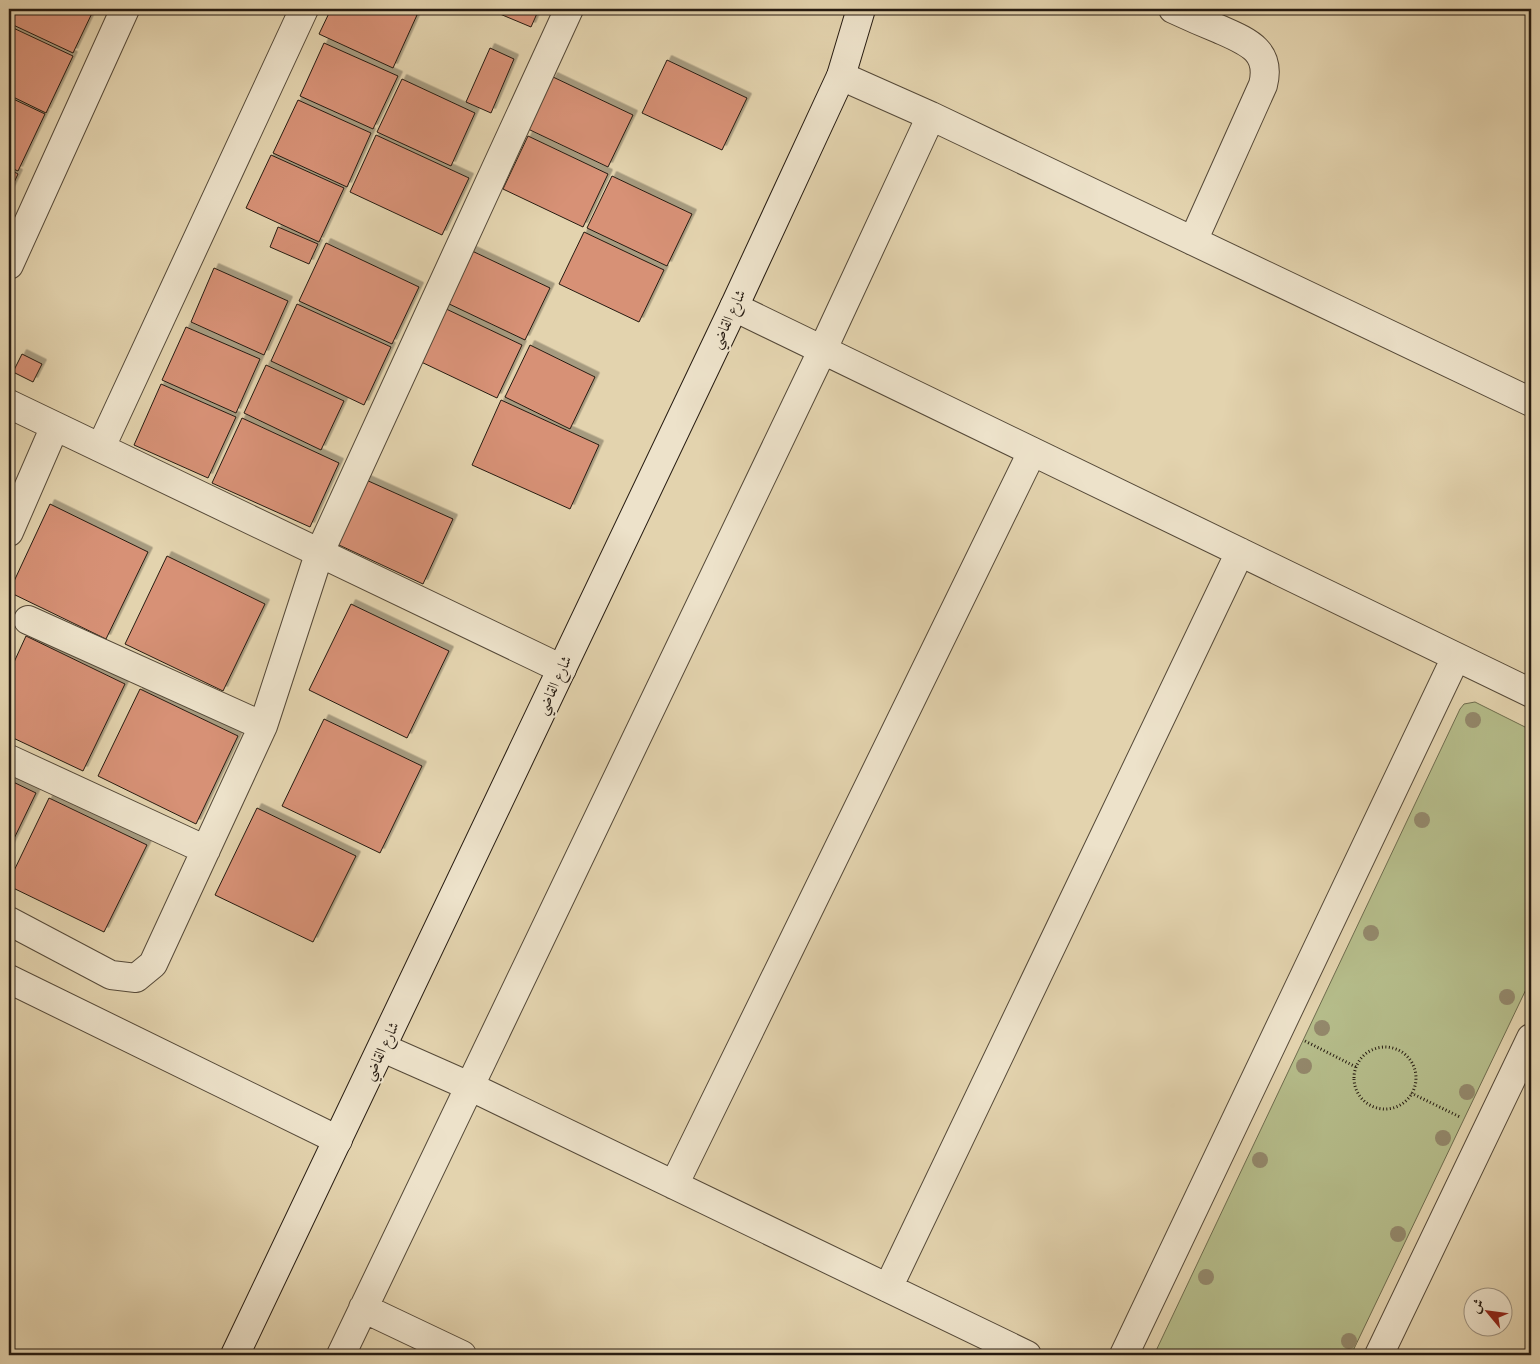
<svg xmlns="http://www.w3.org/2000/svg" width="1540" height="1364" font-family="'IM FELL DW Pica',Amiri,serif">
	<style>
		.green { fill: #b5bc8a; stroke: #6e6c4e }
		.building { fill: #d79176; stroke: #261b11; filter: url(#shadow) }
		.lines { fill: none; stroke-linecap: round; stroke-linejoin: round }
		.street-casing { stroke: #554938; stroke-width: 30 }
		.secondary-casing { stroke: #261b11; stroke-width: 30 }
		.path { stroke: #261b11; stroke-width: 3; stroke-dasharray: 1 2.5; stroke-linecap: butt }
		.street { stroke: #ede2ca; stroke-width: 28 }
		.secondary { stroke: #ede2ca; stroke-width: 28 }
		.tree { fill: #93886b }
		.labels { text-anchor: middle; stroke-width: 4; stroke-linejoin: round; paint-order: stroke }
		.street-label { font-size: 15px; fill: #261b11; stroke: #ede2ca }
	</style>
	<defs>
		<filter id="shadow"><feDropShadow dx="4.5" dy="-4.5" stdDeviation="0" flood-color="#0004"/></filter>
	</defs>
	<rect width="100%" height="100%" fill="#e3d3ae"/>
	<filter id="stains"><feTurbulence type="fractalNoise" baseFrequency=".004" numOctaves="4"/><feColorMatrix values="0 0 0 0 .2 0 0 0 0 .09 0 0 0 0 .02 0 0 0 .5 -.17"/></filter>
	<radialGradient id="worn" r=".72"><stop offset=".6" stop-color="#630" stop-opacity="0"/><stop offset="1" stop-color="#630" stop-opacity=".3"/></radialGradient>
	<path class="green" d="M 1475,702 L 1531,730 L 1531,979 L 1351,1355 L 1154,1355 L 1460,709 L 1464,704 Z"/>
	<path class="building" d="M 9,9 L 94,9 L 73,53 L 9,23 Z
		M 331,9 L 404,9 L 417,15 L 393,68 L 319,34 Z
		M 488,9 L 539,9 L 531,27 Z
		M 9,26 L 73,56 L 46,113 L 9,95 Z
		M 324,43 L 398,76 L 373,129 L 300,96 Z
		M 490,48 L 514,59 L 491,113 L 466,102 Z
		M 667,60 L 747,98 L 722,150 L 642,113 Z
		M 553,77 L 633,115 L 608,167 L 528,129 Z
		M 402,79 L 475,113 L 451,166 L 377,132 Z
		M 9,97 L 45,114 L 18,171 L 9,167 Z
		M 298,100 L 371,133 L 347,187 L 273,153 Z
		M 376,135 L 469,178 L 442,235 L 350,192 Z
		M 528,136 L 608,174 L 583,227 L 503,189 Z
		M 271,155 L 344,188 L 319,242 L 246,208 Z
		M 9,169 L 18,174 L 9,193 Z
		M 612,176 L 692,214 L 667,266 L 587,228 Z
		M 278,227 L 318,244 L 309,264 L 270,247 Z
		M 584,232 L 664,270 L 639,322 L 559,284 Z
		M 326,243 L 419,287 L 392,344 L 299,301 Z
		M 470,250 L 550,288 L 525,340 L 445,302 Z
		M 214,268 L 288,301 L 264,355 L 191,322 Z
		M 297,304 L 391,347 L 364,405 L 271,361 Z
		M 442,307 L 522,345 L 497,398 L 417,360 Z
		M 186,327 L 260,359 L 236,413 L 162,380 Z
		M 530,345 L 595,377 L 570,429 L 505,397 Z
		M 22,354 L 42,364 L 33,382 L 13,372 Z
		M 266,365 L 344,401 L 321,450 L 244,413 Z
		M 161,384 L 236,417 L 208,478 L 134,445 Z
		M 501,400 L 599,445 L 570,509 L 472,465 Z
		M 242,418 L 339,463 L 310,527 L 212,483 Z
		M 355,475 L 453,519 L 423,584 L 326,539 Z
		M 50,504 L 148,552 L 106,639 L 9,592 Z
		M 167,556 L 265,604 L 223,691 L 125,644 Z
		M 351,604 L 449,651 L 407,738 L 309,690 Z
		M 26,636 L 125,684 L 83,771 L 9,736 L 9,673 Z
		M 140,689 L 238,736 L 196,824 L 98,776 Z
		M 324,719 L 422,766 L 380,853 L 282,806 Z
		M 9,780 L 36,793 L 9,849 Z
		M 49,798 L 147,845 L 104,932 L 9,886 L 9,881 Z
		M 257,808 L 356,856 L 313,942 L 215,895 Z"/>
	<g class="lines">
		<g class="street-casing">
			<path id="street" d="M 1173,9 C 1188,16 1204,23 1219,29 C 1246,41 1272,50 1263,85 L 1193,241
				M 841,76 L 931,116 L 1531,402
				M 9,265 L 125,9
				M 734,307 L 1531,693
				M 9,404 L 562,669
				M 101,447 L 304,9
				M 9,532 L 55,426
				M 28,620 L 263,726
				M 9,759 L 206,850
				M 9,921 L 111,975 L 136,978 L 153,964 L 263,726 L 319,554 L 569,9
				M 9,979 L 338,1140
				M 383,1048 L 469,1086 L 1027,1355
				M 674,1185 L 1032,452
				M 888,1288 L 1240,552
				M 363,1308 L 462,1355
				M 341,1355 L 822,351 L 931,116
				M 1124,1355 L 1456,657
				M 1379,1355 L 1531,1038"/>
		</g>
		<g class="secondary-casing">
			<path id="secondary" d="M 235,1355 L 734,307 L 841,76 L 861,9"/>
		</g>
		<path class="path" d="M 1305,1041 L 1356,1067
			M1354 1078a31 31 0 1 1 62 0a31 31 0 1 1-62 0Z
			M 1411,1093 L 1460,1117"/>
		<use href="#street" class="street"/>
		<use href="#secondary" class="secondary"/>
	</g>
	<g class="tree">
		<circle cx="1473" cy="720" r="8"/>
		<circle cx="1422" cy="820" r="8"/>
		<circle cx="1371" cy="933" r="8"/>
		<circle cx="1507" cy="997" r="8"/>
		<circle cx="1322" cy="1028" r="8"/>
		<circle cx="1304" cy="1066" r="8"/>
		<circle cx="1467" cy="1092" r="8"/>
		<circle cx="1443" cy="1138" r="8"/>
		<circle cx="1260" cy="1160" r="8"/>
		<circle cx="1398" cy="1234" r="8"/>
		<circle cx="1206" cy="1277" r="8"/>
		<circle cx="1349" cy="1341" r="8"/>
	</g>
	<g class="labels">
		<g class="street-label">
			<text transform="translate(728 319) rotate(-65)" y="5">شارع القاضي</text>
			<text transform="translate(554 685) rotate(-65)" y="5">شارع القاضي</text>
			<text transform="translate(381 1051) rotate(-64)" y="5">شارع القاضي</text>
		</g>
	</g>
	<rect width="1540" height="1364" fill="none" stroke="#e3d3ae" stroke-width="30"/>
	<rect x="10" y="10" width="1520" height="1344" fill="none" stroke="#261b11" stroke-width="2.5"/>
	<rect x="15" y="15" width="1510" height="1334" fill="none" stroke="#261b11"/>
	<g transform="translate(1488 1312) rotate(299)"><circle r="24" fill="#ede2ca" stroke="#9d9280"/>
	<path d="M0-4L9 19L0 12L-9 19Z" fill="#8f2418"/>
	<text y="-8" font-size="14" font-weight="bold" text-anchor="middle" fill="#261b11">ش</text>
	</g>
	<rect width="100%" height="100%" filter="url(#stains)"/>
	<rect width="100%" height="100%" fill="url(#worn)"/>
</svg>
